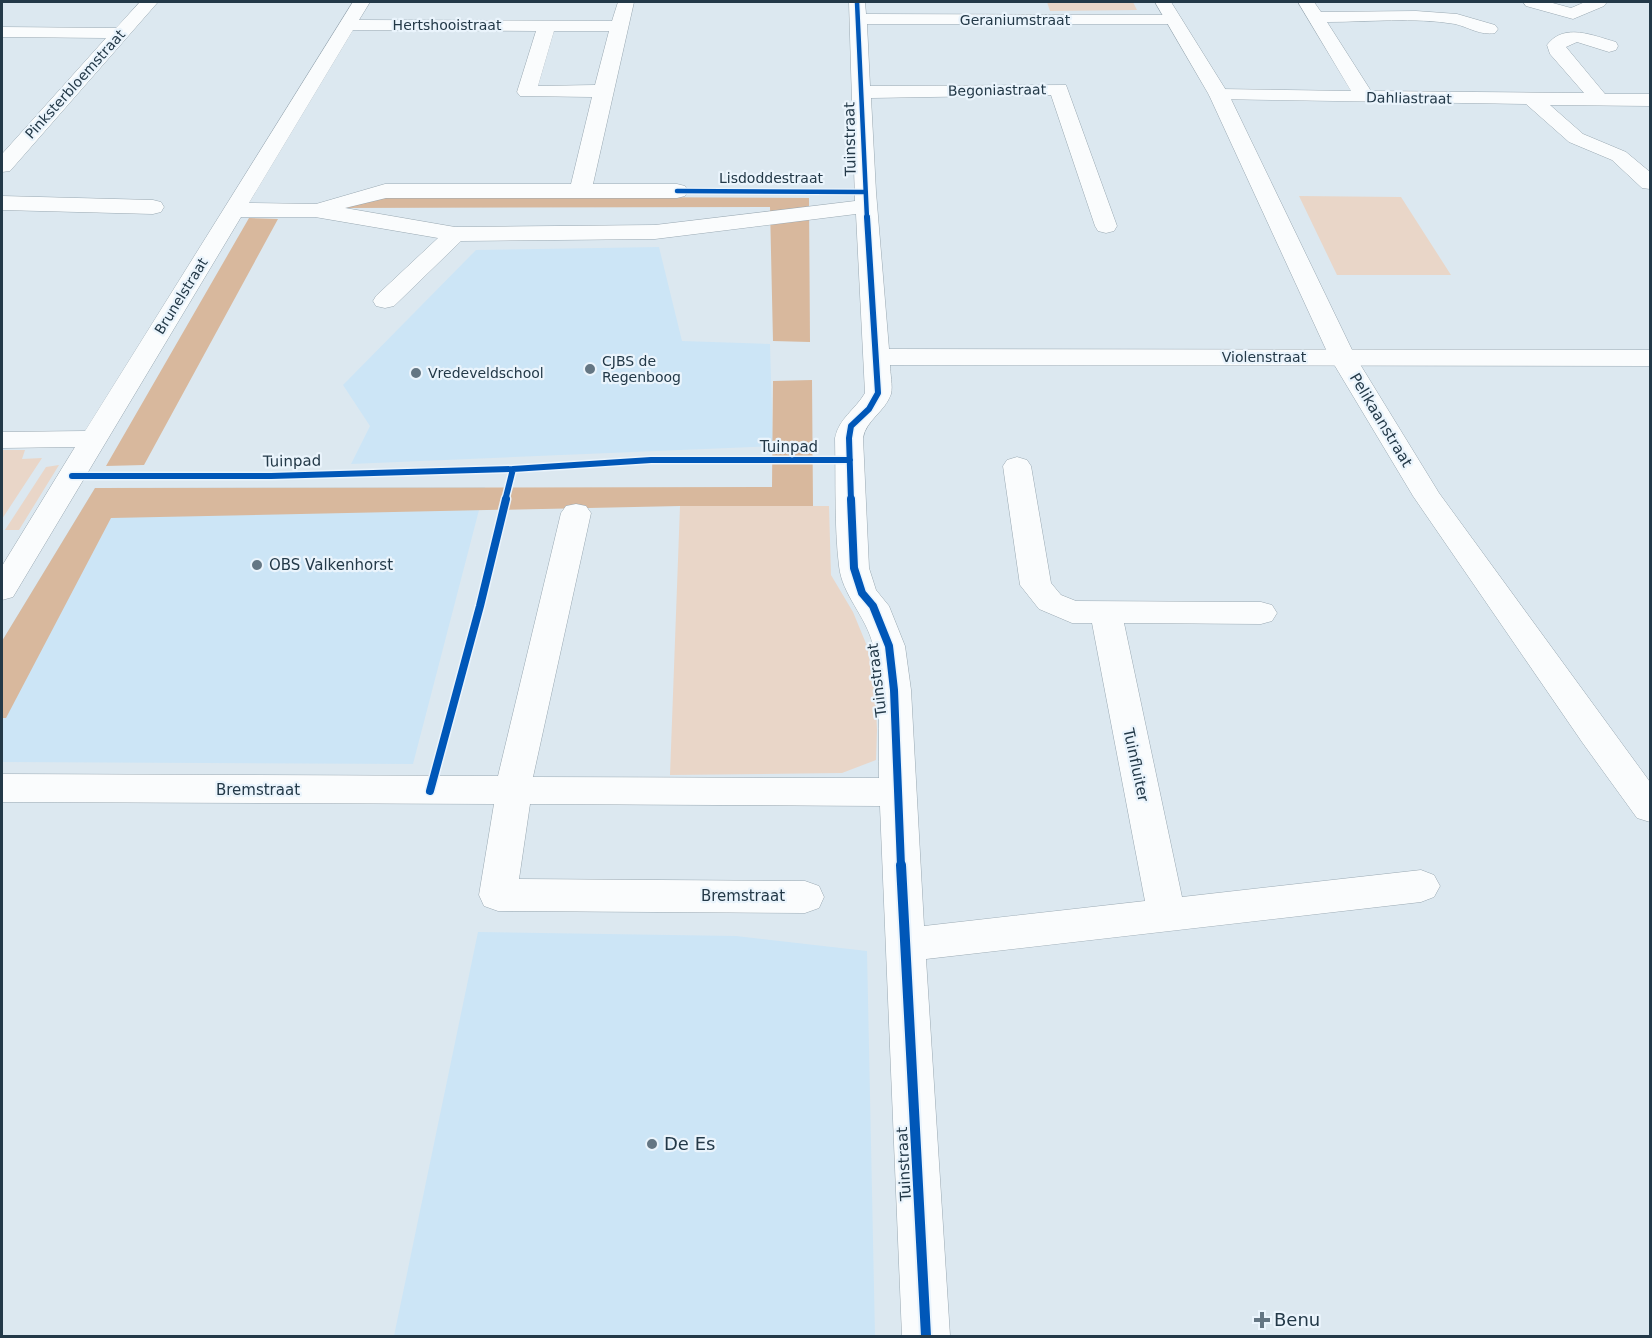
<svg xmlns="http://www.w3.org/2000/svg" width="1652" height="1338" font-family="'DejaVu Sans',sans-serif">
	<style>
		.built { fill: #cce5f6 }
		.green { fill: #e9d6c8 }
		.forest { fill: #d8b89d }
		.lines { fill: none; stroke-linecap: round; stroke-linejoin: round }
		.street-casing { stroke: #99a8b2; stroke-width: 1 }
		.secondary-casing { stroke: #99a8b2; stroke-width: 1 }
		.street { fill: #fafcfd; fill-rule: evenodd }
		.secondary { fill: #fafcfd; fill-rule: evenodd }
		.cycleway-far3-casing { stroke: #eaf4fc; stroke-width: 7 }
		.cycleway-far2-casing { stroke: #eaf4fc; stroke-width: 9 }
		.cycleway-far1-casing { stroke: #eaf4fc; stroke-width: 11 }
		.cycleway-casing { stroke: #eaf4fc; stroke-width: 14 }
		.cycleway-far3 { stroke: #0057b8; stroke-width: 4.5 }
		.cycleway-far2 { stroke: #0057b8; stroke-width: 6 }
		.cycleway-far1 { stroke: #0057b8; stroke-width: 8 }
		.cycleway { stroke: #0057b8; stroke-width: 10 }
		.poi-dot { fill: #647683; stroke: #eaf4fc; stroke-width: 2 }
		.labels { text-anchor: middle; stroke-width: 4.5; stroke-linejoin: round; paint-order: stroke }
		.far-street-label { font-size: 14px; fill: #233948; stroke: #eaf4fc }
		.far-poi-label { font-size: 14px; fill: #233948; stroke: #eaf4fc; text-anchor: start }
		.street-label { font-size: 15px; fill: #233948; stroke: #eaf4fc }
		.poi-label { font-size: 15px; fill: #233948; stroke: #eaf4fc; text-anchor: start }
		.near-poi-label { font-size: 18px; fill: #233948; stroke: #eaf4fc; text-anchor: start }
	</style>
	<rect width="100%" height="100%" fill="#dce8f0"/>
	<path class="built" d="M 659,247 L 682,341 L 770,344 L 773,446 L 351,464 L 370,426 L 343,385 L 476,250 Z
		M 485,487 L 413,764 L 2,762 L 2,641 L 95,488 Z
		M 478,932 L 736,936 L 867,951 L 875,1336 L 394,1336 Z"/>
	<path class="green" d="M 1047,2 L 1133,2 L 1137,10 L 1050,11 Z
		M 1299,196 L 1401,197 L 1451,275 L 1337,275 Z
		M 2,450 L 25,450 L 22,459 L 42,458 L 2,519 Z
		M 59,465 L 19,530 L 5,530 L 46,467 Z
		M 680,506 L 829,506 L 831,575 L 853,612 L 867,646 L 875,689 L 877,730 L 876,760 L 842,773 L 670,775 Z"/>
	<path class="forest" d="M 380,196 L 809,198 L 810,342 L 773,341 L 770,207 L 342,208 Z
		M 249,218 L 278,219 L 144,465 L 106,466 Z
		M 812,380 L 813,506 L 680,506 L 111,518 L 6,718 L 2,718 L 2,641 L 95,488 L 772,487 L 773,381 Z"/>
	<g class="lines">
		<g class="street-casing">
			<path id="street" d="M 140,2 L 158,2 L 10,171 L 2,172 L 2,154 L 106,38 L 2,37 L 2,27 L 116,28 Z
				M 353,2 L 370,2 L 359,20 L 612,21 L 618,2 L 634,2 L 593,184 L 677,184 L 685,186 L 688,191 L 685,196 L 677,198 L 386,198 L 345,208 L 455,227 L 655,225 L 855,201 L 849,2 L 865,2 L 866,14 L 1173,15 L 1179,16 L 1182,20 L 1179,24 L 867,24 L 870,86 L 1066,85 L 1117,226 L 1114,231 L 1106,233 L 1098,231 L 1095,226 L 1051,95 L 871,98 L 876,192 L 889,349 L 1650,350 L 1650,366 L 890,365 C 890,373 893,386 891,394 C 885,412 866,420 863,438 L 869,568 L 876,590 L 889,606 L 905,646 L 911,690 L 924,926 L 1145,901 L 1092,623 L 1072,623 L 1039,609 L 1020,585 L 1003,466 L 1007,460 L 1017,457 L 1027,460 L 1031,466 L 1051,583 L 1061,595 L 1076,601 L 1261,602 L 1272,605 L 1277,613 L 1272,621 L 1261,624 L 1124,623 L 1182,897 L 1421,870 L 1434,875 L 1440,886 L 1434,897 L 1421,902 L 926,959 L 950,1336 L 902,1336 L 880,806 L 530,804 L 519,879 L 805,881 L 819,886 L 824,897 L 819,908 L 805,913 L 498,911 L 484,906 L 479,895 L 494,804 L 2,802 L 2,774 L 498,776 L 561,513 L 566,506 L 576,504 L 586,506 L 591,513 L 533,777 L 879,778 C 878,735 882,688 873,645 C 866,616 842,595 839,566 C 834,524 836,480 835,438 C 839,418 855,410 865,393 L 856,214 L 655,239 L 461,241 L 394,306 L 385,308 L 376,306 L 373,301 L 376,296 L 438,238 L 315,217 L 241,217 L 13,597 L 2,600 L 2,566 L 75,447 L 2,448 L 2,432 L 85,431 ZM 353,30 L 536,31 L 517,92 L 520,96 L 592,97 L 571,184 L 385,184 L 316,204 L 249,203 ZM 554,31 L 609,31 L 595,85 L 538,86 Z
				M 1298,2 L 1314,2 L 1321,12 L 1416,11 L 1457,14 L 1495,25 L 1498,29 L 1495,33 C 1481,36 1468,27 1455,24 C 1414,17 1369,22 1327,22 L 1371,91 L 1584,93 L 1550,54 L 1547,45 C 1564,22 1594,36 1616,42 L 1618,46 L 1616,50 L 1609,52 L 1577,42 L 1566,47 L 1605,94 L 1650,94 L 1650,106 L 1550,105 L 1583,134 L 1626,152 L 1650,172 L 1650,189 L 1642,188 L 1612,160 L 1569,142 L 1526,104 L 1212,99 L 1209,95 L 1212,91 L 1219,89 L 1351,91 Z
				M 1523,2 L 1549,2 L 1571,8 L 1585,2 L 1607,2 L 1604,6 L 1573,19 L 1526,6 Z
				M 2,196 L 153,200 L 161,202 L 164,207 L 161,212 L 153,214 L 2,210 Z"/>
		</g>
		<g class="secondary-casing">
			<path id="secondary" d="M 1155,2 L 1171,2 L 1229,95 L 1355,356 L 1439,493 L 1650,782 L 1650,822 L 1637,818 L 1582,742 L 1413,496 L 1329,356 L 1209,95 Z"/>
		</g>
		<use href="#street" class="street"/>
		<use href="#secondary" class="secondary"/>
		<g class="cycleway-far3-casing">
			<path id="cycleway-far3" d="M 857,2 L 867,219
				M 677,191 L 865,192"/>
		</g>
		<g class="cycleway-far2-casing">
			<path id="cycleway-far2" d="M 72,476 L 271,476 L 513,469 L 651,460 L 850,460
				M 505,501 L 513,469
				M 851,501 L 849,438 L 851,426 L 869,409 L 878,393 L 867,217"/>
		</g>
		<g class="cycleway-far1-casing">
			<path id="cycleway-far1" d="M 851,499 L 854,568 L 862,593 L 873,606 L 889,646 L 894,690 L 901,866
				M 430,791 L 480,606 L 506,499"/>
		</g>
		<g class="cycleway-casing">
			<path id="cycleway" d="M 901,865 L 926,1336"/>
		</g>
		<use href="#cycleway-far3" class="cycleway-far3"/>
		<use href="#cycleway-far2" class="cycleway-far2"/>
		<use href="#cycleway-far1" class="cycleway-far1"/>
		<use href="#cycleway" class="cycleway"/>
	</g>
	<g class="poi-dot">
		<circle cx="590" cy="369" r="6"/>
		<circle cx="416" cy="373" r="6"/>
		<circle cx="257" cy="565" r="6"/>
		<circle cx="652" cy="1144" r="6"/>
		<path d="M1259 1311h6v6h6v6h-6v6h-6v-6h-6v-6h6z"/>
	</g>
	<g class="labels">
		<g class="far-street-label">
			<text x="1015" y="25">Geraniumstraat</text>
			<text x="447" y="30">Hertshooistraat</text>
			<text transform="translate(75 84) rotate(-48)" y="5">Pinksterbloemstraat</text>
			<text transform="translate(997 90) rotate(-1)" y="5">Begoniastraat</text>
			<text transform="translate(1409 98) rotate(1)" y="5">Dahliastraat</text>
			<text x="771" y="183">Lisdoddestraat</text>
			<text transform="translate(181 296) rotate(-58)" y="5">Brunelstraat</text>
			<text x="1264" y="362">Violenstraat</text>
		</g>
		<g class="far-poi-label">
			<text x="602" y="366">CJBS de<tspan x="602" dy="16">Regenboog</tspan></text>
			<text x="428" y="378">Vredeveldschool</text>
		</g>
		<g class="street-label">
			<text transform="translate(850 139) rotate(-91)" y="5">Tuinstraat</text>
			<text transform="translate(1381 420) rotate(59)" y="5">Pelikaanstraat</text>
			<text x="789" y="452">Tuinpad</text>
			<text transform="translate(292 461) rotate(-1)" y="5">Tuinpad</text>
			<text transform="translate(877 680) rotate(-97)" y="5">Tuinstraat</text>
			<text transform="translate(1136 765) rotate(78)" y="5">Tuinfluiter</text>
			<text x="258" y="795">Bremstraat</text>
			<text x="743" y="901">Bremstraat</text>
			<text transform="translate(904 1164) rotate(-93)" y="5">Tuinstraat</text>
		</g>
		<g class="poi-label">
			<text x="269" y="570">OBS Valkenhorst</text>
		</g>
		<g class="near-poi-label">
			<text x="664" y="1150">De Es</text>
			<text x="1274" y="1326">Benu</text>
		</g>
	</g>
	<rect width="1652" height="1338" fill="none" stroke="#233948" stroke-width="6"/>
</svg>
